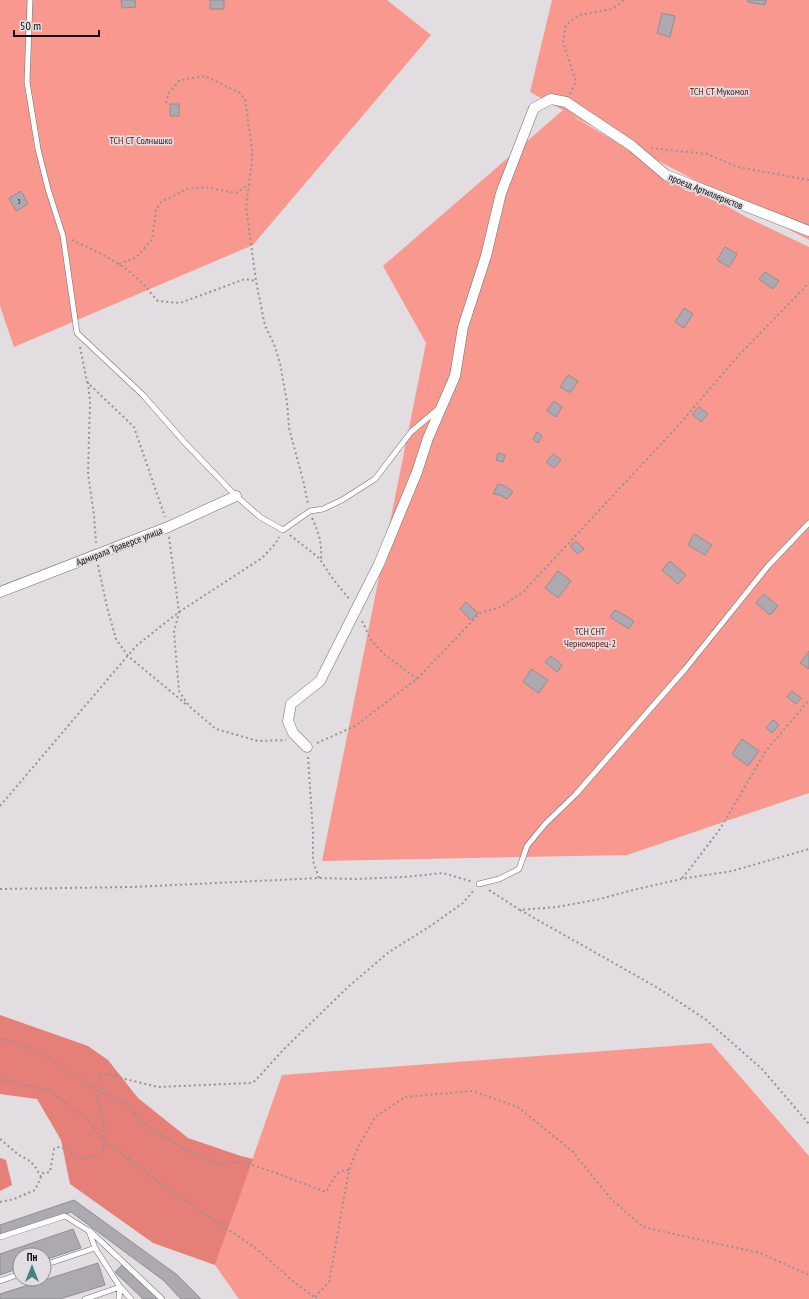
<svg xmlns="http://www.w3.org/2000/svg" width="809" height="1299" font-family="'PT Sans Narrow',sans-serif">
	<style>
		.green { fill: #f9988f }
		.forest { fill: #e67f77 }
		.building { fill: #acaab0; stroke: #908e93 }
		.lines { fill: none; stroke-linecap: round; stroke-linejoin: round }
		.service-casing { stroke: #736e72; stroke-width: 6 }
		.minor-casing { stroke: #736e72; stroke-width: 11 }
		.path { stroke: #969296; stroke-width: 2; stroke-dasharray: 2 3; stroke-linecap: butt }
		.service { stroke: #fff; stroke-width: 5 }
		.minor { stroke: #fff; stroke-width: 10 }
		.labels { text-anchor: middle; stroke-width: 3.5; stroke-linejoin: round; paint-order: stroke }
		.number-label { font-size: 8px; fill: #363437 }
		.park-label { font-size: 10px; fill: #541412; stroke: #e2dde1 }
		.street-label { font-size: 10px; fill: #0f0d0f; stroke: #e2dde1 }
	</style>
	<rect width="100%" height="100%" fill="#e2dde1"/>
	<path class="green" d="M 0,0 L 387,0 L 431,35 L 253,245 L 14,347 L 0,306 Z
		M 552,0 L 809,0 L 809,240 L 567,113 L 744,216 L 809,247 L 809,793 L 627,855 L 322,861 L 426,343 L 383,266 L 563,110 L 530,92 Z
		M 711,1043 L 809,1156 L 809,1299 L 239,1299 L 215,1265 L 282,1075 Z"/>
	<path class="forest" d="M 0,1015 L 88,1046 L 108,1060 L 138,1098 L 188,1138 L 241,1156 L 253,1159 L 215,1265 L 153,1243 L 70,1184 L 61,1140 L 37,1099 L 0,1094 Z
		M 0,1158 L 6,1160 L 12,1185 L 0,1191 Z"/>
	<path class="building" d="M 121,0 L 135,0 L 136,7 L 122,8 Z
		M 210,0 L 224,0 L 224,9 L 210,9 Z
		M 748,0 L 766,0 L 765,5 L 748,2 Z
		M 662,13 L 675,16 L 670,37 L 657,33 Z
		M 170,104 L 179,104 L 179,116 L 170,116 Z
		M 21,191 L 28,204 L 16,211 L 9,198 Z
		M 725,247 L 737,254 L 729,267 L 717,260 Z
		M 765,272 L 779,281 L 773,289 L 759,279 Z
		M 684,308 L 693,314 L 684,328 L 675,322 Z
		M 568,375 L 578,381 L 571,392 L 569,392 L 560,387 Z
		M 554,401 L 562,407 L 556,417 L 547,411 Z
		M 699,407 L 708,414 L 701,422 L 692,414 Z
		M 537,432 L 542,436 L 538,443 L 533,439 Z
		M 498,453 L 505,455 L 503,462 L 496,460 Z
		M 553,454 L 561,460 L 554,468 L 546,462 Z
		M 498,484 L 505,486 L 513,492 L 507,499 L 500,495 L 493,494 Z
		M 694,534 L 712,545 L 705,555 L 688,545 Z
		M 576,541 L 584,549 L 578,554 L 570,546 Z
		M 670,561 L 686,575 L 678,584 L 662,570 Z
		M 558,571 L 571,581 L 558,598 L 545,588 Z
		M 764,594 L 778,606 L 770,615 L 756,603 Z
		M 466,602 L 478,613 L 471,620 L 460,609 Z
		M 615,610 L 634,621 L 629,629 L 610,617 Z
		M 809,651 L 809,669 L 800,663 Z
		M 551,656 L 562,665 L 557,672 L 545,662 Z
		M 531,669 L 548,680 L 539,693 L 523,682 Z
		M 792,691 L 801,698 L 796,704 L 787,697 Z
		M 773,720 L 779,725 L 772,733 L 766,728 Z
		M 742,739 L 759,751 L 748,766 L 732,754 Z
		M 74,1200 L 176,1274 L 201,1299 L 181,1299 L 163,1280 L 71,1212 L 0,1235 L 0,1225 Z
		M 73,1229 L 81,1248 L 44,1260 L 44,1255 L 20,1255 L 20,1268 L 0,1275 L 0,1254 Z
		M 98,1263 L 105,1285 L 60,1299 L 0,1299 L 0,1294 Z
		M 122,1265 L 159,1299 L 143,1299 L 115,1272 Z"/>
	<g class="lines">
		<g class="service-casing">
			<path id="service" d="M 30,0 L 27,82 L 38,149 L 48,189 L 63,236 L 77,333 L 143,395 L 186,444 L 236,496 L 260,517 L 283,530 L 310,511 L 323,509 L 342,500 L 375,479 L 411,432 L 437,410
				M 479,884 L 499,879 L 519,869 L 527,846 L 545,824 L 576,794 L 686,668 L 768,566 L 809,523
				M 90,1231 L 162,1299
				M 0,1237 L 65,1216 L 89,1231 L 95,1248 L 120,1287 L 119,1299
				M 44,1265 L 95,1248
				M 0,1281 L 20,1274
				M 85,1299 L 120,1287 L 131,1299"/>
		</g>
		<g class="minor-casing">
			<path id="minor" d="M 0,592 L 168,527 L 236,496
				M 307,747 L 293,733 L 288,721 L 291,704 L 320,681 L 379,564 L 417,472 L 428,438 L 455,376 L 463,327 L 486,256 L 501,193 L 534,108 L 551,99 L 566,102 L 632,146 L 666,175 L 809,231"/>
		</g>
		<path class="path" d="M 570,94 L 576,81 L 563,42 L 566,25 L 579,15 L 612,9 L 624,0
			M 166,103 L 168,94 L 180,80 L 205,76 L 240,93 L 245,99 L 252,149 L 252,161 L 246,207 L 256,281 L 265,326 L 274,344 L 280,363 L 287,402 L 289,428 L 304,484 L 308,504
			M 651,148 L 707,154 L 738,167 L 809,180
			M 72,240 C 96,251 120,262 139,280 C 146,286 151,294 158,301 L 180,303 L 245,279 L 256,281
			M 119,264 L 137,257 L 152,239 L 156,210 L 161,202 L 187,189 L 205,187 L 236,193 L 248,185
			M 80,347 L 87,382 L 134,427 L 165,517
			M 88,382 L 90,402 L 88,474 L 94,515 L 96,543
			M 312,518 C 319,533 322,543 321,560
			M 290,535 L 319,558 L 333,579 L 350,600
			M 169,537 L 179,612 L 174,632 L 179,691 L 190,707 L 216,729 L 258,741 L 286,740
			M 98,565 L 107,607 L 116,639 L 128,656 L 187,705
			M 362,621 L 371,640 L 385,655 L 417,679
			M 317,743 L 355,726 L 417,679 L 480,613 L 501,607 L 523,592 L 677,427 L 738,356 L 809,283
			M 308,757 L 313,833 L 313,861 L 319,878
			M 0,806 L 136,646 L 179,612 L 262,558 L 276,543 L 279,537
			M 682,878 L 692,866 L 720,829 L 765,752 L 809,700
			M 0,889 L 133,887 L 319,878 L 355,879 L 404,877 L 443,873 L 473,882
			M 489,890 L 520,910 L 557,907 L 600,899 L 633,890 L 681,879 L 732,871 L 809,849
			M 520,910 L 658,988 L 705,1019 L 762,1069 L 809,1124
			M 0,1039 L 7,1040 L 45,1054 L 72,1075 L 100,1092 L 124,1102 L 154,1133 L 166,1137 L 185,1150 L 220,1164 L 243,1162 L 276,1173 L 326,1192 C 332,1182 335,1170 349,1170
			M 0,1080 L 11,1081 L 50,1091 L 89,1121 L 105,1142 L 119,1151 L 159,1183 L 257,1249 L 295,1283 L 317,1299
			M 0,1139 L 19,1155 L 30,1161 L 36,1168 L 41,1177
			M 0,1202 L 14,1199 L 35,1190 L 41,1177 L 43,1173 L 50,1172 L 54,1149 L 59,1147 C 64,1148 68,1151 72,1155 C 82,1162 92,1157 102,1153 C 107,1136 103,1117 97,1101 L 102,1088 L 99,1079 L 100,1075 L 109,1074 L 121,1078 L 158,1087 L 250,1083 L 255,1081 L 283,1050 L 348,987 L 389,952 L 429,927 L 463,903 L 475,889
			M 315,1297 L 329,1282 L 349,1170 L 358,1147 L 375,1117 L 405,1097 L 472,1091 L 518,1107 L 573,1152 L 612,1200 L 643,1227 L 760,1253 L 809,1275"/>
		<use href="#service" class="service"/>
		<use href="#minor" class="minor"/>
	</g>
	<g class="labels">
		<g class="number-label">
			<text x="19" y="204">5</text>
		</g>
		<g class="park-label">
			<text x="719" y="95">ТСН СТ Мукомол</text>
			<text x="141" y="144">ТСН СТ Солнышко</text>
			<text x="590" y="635">ТСН СНТ<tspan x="590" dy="12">Черноморец-2</tspan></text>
		</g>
		<g class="street-label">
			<text transform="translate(706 191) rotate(22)" y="4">проезд Артиллеристов</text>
			<text transform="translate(119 546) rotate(-21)" y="4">Адмирала Траверсе улица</text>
		</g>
	</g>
	<g transform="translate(32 1267)"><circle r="19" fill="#e2dde1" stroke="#8e8a8d"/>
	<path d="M0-3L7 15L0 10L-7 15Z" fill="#3e8582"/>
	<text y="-6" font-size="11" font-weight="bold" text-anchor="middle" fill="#0f0d0f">Пн</text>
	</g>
	<path d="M14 30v6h85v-6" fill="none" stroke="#0f0d0f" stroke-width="2"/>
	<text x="20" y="30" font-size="12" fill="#0f0d0f" stroke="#e2dde1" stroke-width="3" paint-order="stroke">50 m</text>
</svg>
